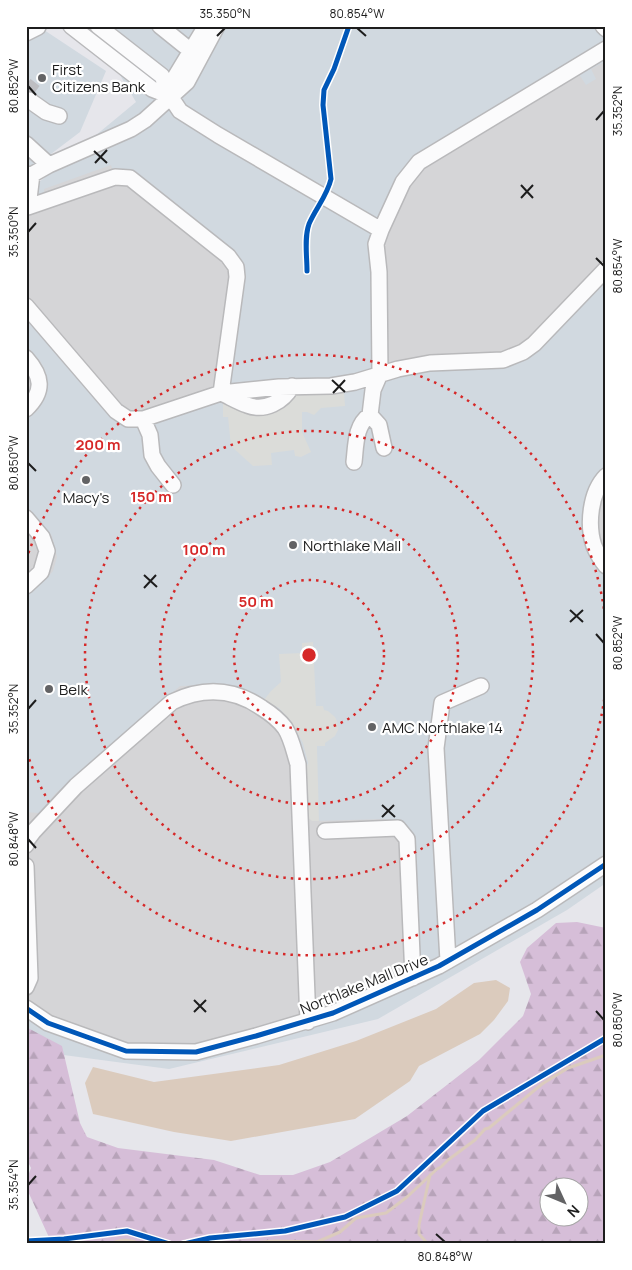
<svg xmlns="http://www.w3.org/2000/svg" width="632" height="1270" viewBox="0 0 632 1270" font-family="Manrope,sans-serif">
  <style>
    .commercial { fill: #d1d9e0 }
    .forest { fill: url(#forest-firs); fill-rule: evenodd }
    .parking { fill: #d5d5d7 }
    .plaza { fill: #dbdcd9 }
    .water { fill: #dbcbbd }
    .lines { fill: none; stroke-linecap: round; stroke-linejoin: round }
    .stream { stroke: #dbcbbd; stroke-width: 3 }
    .minor-tunnel { stroke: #bebec2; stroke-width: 15; stroke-dasharray: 15 8; stroke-linecap: butt }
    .minor-casing { stroke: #b9b9bb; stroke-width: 18 }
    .minor { stroke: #fbfbfc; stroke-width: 15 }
    .cycleway-casing { stroke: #fff; stroke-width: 8 }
    .cycleway { stroke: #0057b8; stroke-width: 5 }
    .ticks { fill: none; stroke: #1d1d1d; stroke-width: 2 }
    .ring { fill: none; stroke: #d62828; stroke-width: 2.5; stroke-dasharray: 2.5 5 }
    .poi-dot { fill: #636365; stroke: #fff; stroke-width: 2 }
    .labels { text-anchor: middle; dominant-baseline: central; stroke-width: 4.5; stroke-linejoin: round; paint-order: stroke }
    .poi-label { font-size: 15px; fill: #1d1d1d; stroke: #fff; text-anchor: start }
    .street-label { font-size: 15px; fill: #1d1d1d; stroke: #fff }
    .centre { fill: #d62828; stroke: #fff; stroke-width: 2.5 }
    .ring-label { font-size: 15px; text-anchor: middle; font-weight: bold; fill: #d62828; stroke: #fff; stroke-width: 4.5; stroke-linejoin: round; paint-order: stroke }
    .neatline { fill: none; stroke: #1d1d1d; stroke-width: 2 }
    .ticks-label { font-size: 12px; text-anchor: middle; fill: #1d1d1d }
  </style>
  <defs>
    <pattern id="forest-firs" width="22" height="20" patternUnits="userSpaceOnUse" patternTransform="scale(1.25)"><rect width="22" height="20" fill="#d6bed8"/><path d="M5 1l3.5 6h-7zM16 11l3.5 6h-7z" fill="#b7a3b9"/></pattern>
  </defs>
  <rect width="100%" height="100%" fill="#e6e6eb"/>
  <!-- commercial -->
  <path class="commercial" d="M26,26H38L106,71L80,132L26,173Z
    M91,26H606V883L567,910L378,1019L169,1069L26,1050V193L136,102Z"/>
  <!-- forest -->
  <path class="forest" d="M577,922L606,928V1244H52L26,1187V1181L31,1168L26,1158V1027L62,1046L80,1123L87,1137L118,1148L214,1160L260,1175H293L330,1162L407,1116L479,1060L523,1016L531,994L520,962L527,948L556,923ZM550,1188H580V1218H550Z"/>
  <!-- parking -->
  <path class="parking" d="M606,61V269L523,352L380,374L376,244L411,170L575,68L586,85L596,79L591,69Z
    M111,165L115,177L130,178L236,267L221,393L128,419L26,306V207L45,202L44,189Z
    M26,345L40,361L45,370L47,381L45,397L38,410L26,419Z
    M606,476V566L591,529Z
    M26,505L52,536L57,557L53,571L48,577L26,596Z
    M205,685L234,687L263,698L283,713L297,734L305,762L312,821L384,819L401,823L418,948L425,972L333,1013L196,1052L126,1051L26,1008V812L39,813L56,793L180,686Z"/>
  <!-- plaza -->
  <path class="plaza" d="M344,391L345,406L321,408L314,415L307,412H302V432L311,452L301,457L295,456L294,450L271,453L272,465L253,466L231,446L228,417H223V400L241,406L295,394Z
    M313,642L316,706H323L324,710L328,711L335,717L337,721L338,730L335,736L325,743V746H317L319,821H312L305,815V771L308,763L303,743L291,721L279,708L264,700L271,691L281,682L279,654L302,653V643Z"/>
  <!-- water -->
  <path class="water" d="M496,980L510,988L508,1001L494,1020L480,1034L419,1066L410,1081L355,1119L231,1141L174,1132L93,1114L85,1083L93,1067L154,1082L279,1065L356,1041L436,1009L474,983Z"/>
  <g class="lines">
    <!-- stream -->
    <path class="stream" d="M109,1244C120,1240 129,1238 140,1244
      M240,1244L275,1241L317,1242L340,1232L356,1218L386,1213L407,1197L437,1169L441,1167L448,1160L475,1140L485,1129L489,1128L542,1084L568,1068L606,1055
      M428,1244L419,1234V1225L430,1175"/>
    <!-- minor-tunnel -->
    <path class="minor-tunnel" d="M26,85L35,92"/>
    <defs>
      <path id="minor" d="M71,26L152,89L170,96
        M98,26L162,76L170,96L180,111L218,135L381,230
        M160,26L191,51
        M603,26L606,29
        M26,33L38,27
        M170,96L174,79L206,26
        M29,100L46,112L59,116
        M26,144L49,165
        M32,174L28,207L115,177L130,178L228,256L236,267L237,277L221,393C230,397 238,402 247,405C265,412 283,402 292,386
        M26,178L49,165L131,129L145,120L187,82L217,26
        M26,306L116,411L128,419H143L221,393L279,387L331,386L355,382L398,369L430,363L503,360L523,352L534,344L606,269
        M26,358C42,376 45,391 26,409
        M143,419L150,435L152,455L158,466L173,485
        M384,448L379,425L370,415L373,390L380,374L379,272L376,244L381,230L403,182L419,162L606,49
        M354,462C356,445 355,425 370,415
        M606,476C590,492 587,525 594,546C597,553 601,560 606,566
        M26,518L42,537L47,551L41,572L26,586
        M325,831L398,828L407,839L413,978
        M26,845L27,840L33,832L76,786L172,702C203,687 233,688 262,708C270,713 279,720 285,728C292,739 294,752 298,764L308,1022
        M26,866L30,978L26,987
        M448,961L436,748L442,703L481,686
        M26,1008L48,1023L126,1051L196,1052L256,1036L333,1013L439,966L537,910L606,864"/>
    </defs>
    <!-- minor casing -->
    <use href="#minor" class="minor-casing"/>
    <!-- minor -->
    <use href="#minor" class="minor"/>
    <defs>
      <path id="cycleway" d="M307,271C307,256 304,238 309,224C316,208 327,196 331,179L323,105L324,90L334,69L349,26
        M26,1008L48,1023L126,1051L196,1052L256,1036L333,1013L439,966L537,910L606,864
        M26,1241L64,1239L127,1231L169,1244
        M184,1244L210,1238L285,1231L345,1217L397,1191L483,1111L606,1038"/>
    </defs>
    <!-- cycleway casing -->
    <use href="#cycleway" class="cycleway-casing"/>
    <!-- cycleway -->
    <use href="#cycleway" class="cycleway"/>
  </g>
  <!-- ticks -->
  <path class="ticks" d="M357,28L366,36M217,36L225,28M28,86L36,95M596,120L604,111M94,151L107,163M95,163L107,150M521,185L533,198M521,198L533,185M28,232L36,223M596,258L604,266M332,380L345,392M333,393L345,380M28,463L36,471M144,575L157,587M144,588L156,575M570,610L583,622M570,622L583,610M596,634L604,643M28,709L36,700M382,805L395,817M382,817L394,805M28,839L36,848M194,1000L206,1012M596,1011L604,1020M194,1012L206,1000M28,1185L36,1176M436,1234L445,1242"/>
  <!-- distance rings -->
  <g class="ring">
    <circle cx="309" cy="655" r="75"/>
    <circle cx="309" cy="655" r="149"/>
    <circle cx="309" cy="655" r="224"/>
    <path d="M606 684A298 298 0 0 1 26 750M26 560A298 298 0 0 1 606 626"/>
  </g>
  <!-- markers -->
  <g class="poi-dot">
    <circle cx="42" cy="78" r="5"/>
    <circle cx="86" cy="480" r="5"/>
    <circle cx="293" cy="545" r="5"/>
    <circle cx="49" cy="689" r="5"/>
    <circle cx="372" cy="727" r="5"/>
  </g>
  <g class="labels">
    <!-- poi labels -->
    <g class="poi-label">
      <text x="52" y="69">First<tspan x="52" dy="17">Citizens Bank</tspan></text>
      <text x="86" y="497" text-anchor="middle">Macy's</text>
      <text x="303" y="545">Northlake Mall</text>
      <text x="59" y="689">Belk</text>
      <text x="382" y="727">AMC Northlake 14</text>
    </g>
    <!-- street labels -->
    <g class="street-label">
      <text transform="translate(364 984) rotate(-22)">Northlake Mall Drive</text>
    </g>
  </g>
  <circle cx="309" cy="655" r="8" class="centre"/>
  <g class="ring-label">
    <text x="98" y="450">200 m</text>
    <text x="151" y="502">150 m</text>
    <text x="204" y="555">100 m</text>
    <text x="256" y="607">50 m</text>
  </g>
  <!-- border -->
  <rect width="632" height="1270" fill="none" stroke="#ffffff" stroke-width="55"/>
  <!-- north arrow -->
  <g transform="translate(564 1202) rotate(134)"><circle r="24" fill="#ffffff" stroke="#a5a5a5"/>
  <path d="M0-4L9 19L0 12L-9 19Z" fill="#636365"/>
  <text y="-8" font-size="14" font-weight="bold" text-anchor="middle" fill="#1d1d1d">N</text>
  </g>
  <rect x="28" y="28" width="576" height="1214" class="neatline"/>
  <g class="ticks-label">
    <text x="225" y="18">35.350°N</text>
    <text x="357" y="18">80.854°W</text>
    <text transform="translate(14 86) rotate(-90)" y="4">80.852°W</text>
    <text transform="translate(618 111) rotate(-90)" y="4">35.352°N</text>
    <text transform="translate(14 232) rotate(-90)" y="4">35.350°N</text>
    <text transform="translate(618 266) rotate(-90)" y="4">80.854°W</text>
    <text transform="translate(14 463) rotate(-90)" y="4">80.850°W</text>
    <text transform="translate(618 643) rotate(-90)" y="4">80.852°W</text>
    <text transform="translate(14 709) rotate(-90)" y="4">35.352°N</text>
    <text transform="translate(14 839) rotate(-90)" y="4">80.848°W</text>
    <text transform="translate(618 1020) rotate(-90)" y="4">80.850°W</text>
    <text transform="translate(14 1185) rotate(-90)" y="4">35.354°N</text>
    <text x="445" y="1261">80.848°W</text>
  </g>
</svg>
